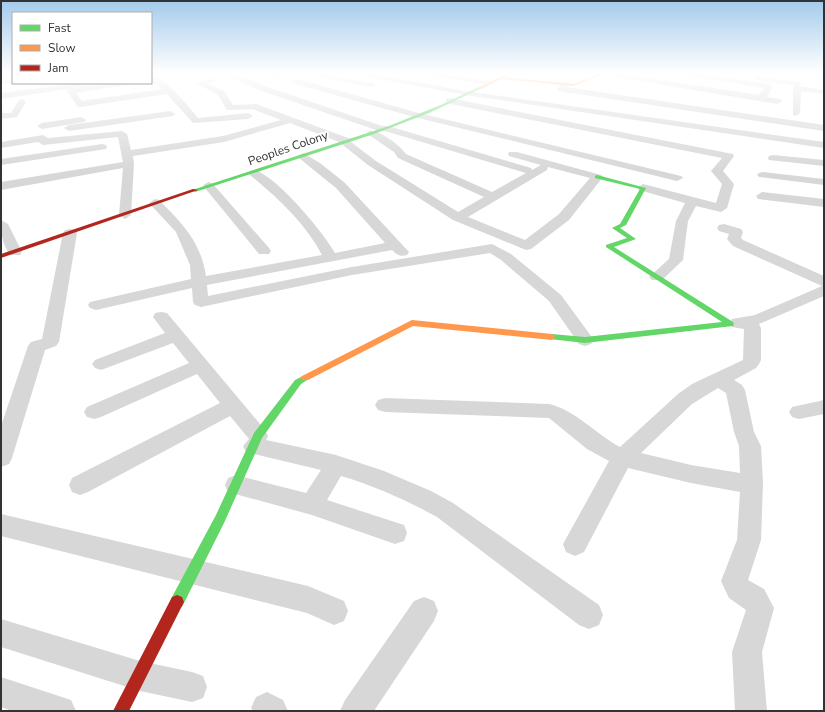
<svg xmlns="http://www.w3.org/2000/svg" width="825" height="712" viewBox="0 0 825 712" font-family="'Nunito Sans',sans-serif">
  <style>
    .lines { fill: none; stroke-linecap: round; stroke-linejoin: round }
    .street { fill: #d7d7d7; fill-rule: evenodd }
    .fast { fill: #63d668; fill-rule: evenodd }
    .slow { fill: #ff974d; fill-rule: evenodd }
    .jam { fill: #b3261e; fill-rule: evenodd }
    .labels { text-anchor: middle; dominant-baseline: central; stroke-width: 4; stroke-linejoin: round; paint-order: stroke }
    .far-street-label { font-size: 12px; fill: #333; stroke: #fff }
  </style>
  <rect width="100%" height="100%" fill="#fff"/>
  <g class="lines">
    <!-- street -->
    <path class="street" d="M228,73H234L268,87L382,126H388L531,168L532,170L541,165L509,156L508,154L509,152H517L601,175L603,177L569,220L531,249L526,250L453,220L368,165L339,142L290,123L224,142L133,156L134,164L131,215L125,219L119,215L123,168L1,190V182L123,162L118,137L43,145L38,142L1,148V142L43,135L48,138L122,131L127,134L131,150L223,136L281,120L252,109L227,110L218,95L196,83L215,78V82L207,83L224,91L233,105L256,104L351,139V142L376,161L458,212L484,197L398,158L394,152L369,135L367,133L369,131C378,129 401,146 406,154L492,192L526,173L385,131H379L262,91L228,77ZM548,167L590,178L559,214L525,240L468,217L547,170Z
      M266,73H293L279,78Z
      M311,73L372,83L376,85L372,87L314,76H311Z
      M353,73H367L466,91L824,142V148L466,95L357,75Z
      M421,73H437L491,81L495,83L491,85L425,75Z
      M507,73H517L500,80L496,78Z
      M600,73H616L759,95L764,88L682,75L678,73H695L769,84L773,86L767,97L781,99L782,101L778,104L604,75Z
      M805,73H824V77Z
      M755,76L800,82L801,84L799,86L824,90V94L801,91L800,113L796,116L793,115V88L795,86L758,80L754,78Z
      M151,77C166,77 189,107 198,118L248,113L253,116L248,119L193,123L167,94L80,107L77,106L67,91L68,89L1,99V93L80,83H86V86L110,83H130L126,85L76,93L82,101L162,89L151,81Z
      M13,79L14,83L1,84V80Z
      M292,79H298L419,113L681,176L683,178L677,181L414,117L292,83Z
      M563,82H569L570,84L567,87L824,125V131L558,91L557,89Z
      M449,98L733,154L734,156L723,171L734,184L727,208L721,212L696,206L688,221L683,260L662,280H652L649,277L669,259L676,221L685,203L639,190L637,188L643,184L716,203L722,184L711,171L722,158L446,103V99Z
      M22,99L26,102L17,117L1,119V113H11L19,100Z
      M170,111L175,114L173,116L69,131L64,128L69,125Z
      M81,117L86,120L84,122L42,129L37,126L42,123Z
      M102,144L106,145L107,147L106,149L1,165V159Z
      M303,153L320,163L345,183L409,252L407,255C400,257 397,255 392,250L207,285L208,296L352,267L492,244L511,254L561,295L594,340L591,344L585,346L579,344L549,301L501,260L490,253L352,275L201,307L195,305L193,302L192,288L96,310L90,308L88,305L90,302L191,279L190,265L176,232L149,203L155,199L159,200C182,223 201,242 206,276L322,255C305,223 278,198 250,175L248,173L250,171L254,170C276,175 324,233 335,253L385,243L336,188L299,158L298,156Z
      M773,155L824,160V166L769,160L768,158L769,156Z
      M763,172L824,179V185L759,177L757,175L759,173Z
      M209,182L213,184L269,248L271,251L269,254H259L205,188L203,186L205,184Z
      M762,192L824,199V207L758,199L756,196Z
      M1,220L8,224L22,252L20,255H10C2,243 1,234 1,220Z
      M724,224L741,229L743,232L741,238L743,240L824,276V296L759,324L761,328V360L759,364L756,368L734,380L742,385L745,390L754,432L761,446L763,484L761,540L748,580L764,589L774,608L762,652L767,711H735L732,652L746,610L729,598L721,581L737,540L740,492L691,483L628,468L584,552L575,556L566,552L563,544L609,461L587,449L549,418L385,412L378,410L375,405L378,400L385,398L549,404C575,410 596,434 620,447L678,394L692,384L743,360L744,329L732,327L730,323L732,319L755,315L822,286L733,246L727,239L729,234L719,231L717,228L719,225ZM718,388L726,393L734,432L739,446L740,473L691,465L641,453L692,404Z
      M70,229L75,230L77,233L59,342L56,346L45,350L12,458L9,464L1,467V426L28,346L31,342L42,339L63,233L65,230Z
      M161,312L167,313L265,430L268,436L266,440L336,455L384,471L431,491L453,503L599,605L603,615L599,625L589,629L579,625L437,517C406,500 375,486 341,476L327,500L404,525L407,533L404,541L395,544L312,515L228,492L225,485L228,478L236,475L306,493L321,470L246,452L243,446L249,439L230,416L88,492L80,495L72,492L69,485L72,478L220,403L197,374L101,417L94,419L87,417L84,412L87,407L189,363L173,343L101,370L95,368L92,364L95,360L165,333L153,317L155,313Z
      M824,400V414L799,419L792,417L789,412L792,407Z
      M1,514L308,586L344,601L348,611L344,621L334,625L307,613L1,536Z
      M424,597L434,601L438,611L434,621L374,711H340L345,700L414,601Z
      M1,619L140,661L192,672L203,676L207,687L203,698L192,702L140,691L1,647Z
      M1,677L71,700L76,711H12L1,707Z
      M267,692L283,700L288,711H253L251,708L256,697Z"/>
    <!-- fast -->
    <path class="fast" d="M479,87L482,88L429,113L374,134L195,192L192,190L389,126L443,104Z
      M597,175L646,188L626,225L620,228L636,239L614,247L733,322L734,324L733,326L585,343L549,339L548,337L552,334L585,337L722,322L606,247V245L627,238L612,228L620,224L640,189L595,178V176Z
      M305,375L308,376L310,378L301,384L262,438L224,523L182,607L177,609L172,607L170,602L172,597L216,515L254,433L295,380Z"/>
    <!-- slow -->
    <path class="slow" d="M603,73H607L573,86L501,79L481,89L478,88L500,77L573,84Z
      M412,320L552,334L556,337L552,340L413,326L308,380H302L300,378L302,376Z"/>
    <!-- jam -->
    <path class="jam" d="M193,189L198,190L1,258V254Z
      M177,595L182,597L184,602L129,711H113L172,597Z"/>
  </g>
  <!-- sky -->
  <linearGradient id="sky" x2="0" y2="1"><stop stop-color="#a3caec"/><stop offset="0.42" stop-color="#fff"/><stop offset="1" stop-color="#fff" stop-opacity="0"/></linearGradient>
  <rect width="825" height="172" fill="url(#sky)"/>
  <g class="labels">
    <!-- far-street labels -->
    <g class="far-street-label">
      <text transform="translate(288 148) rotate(-19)">Peoples Colony</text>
    </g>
  </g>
  <!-- border -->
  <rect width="825" height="712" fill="none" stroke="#333333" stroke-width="4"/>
  <!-- legend -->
  <rect x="12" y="12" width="140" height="72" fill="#ffffff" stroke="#adadad"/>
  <rect x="20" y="25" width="20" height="6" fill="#63d668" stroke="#adadad"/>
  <text x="48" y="32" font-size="12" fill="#333333">Fast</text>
  <rect x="20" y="45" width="20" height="6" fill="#ff974d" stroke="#adadad"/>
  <text x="48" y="52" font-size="12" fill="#333333">Slow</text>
  <rect x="20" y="65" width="20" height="6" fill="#b3261e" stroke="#adadad"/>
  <text x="48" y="72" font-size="12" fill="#333333">Jam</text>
</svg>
